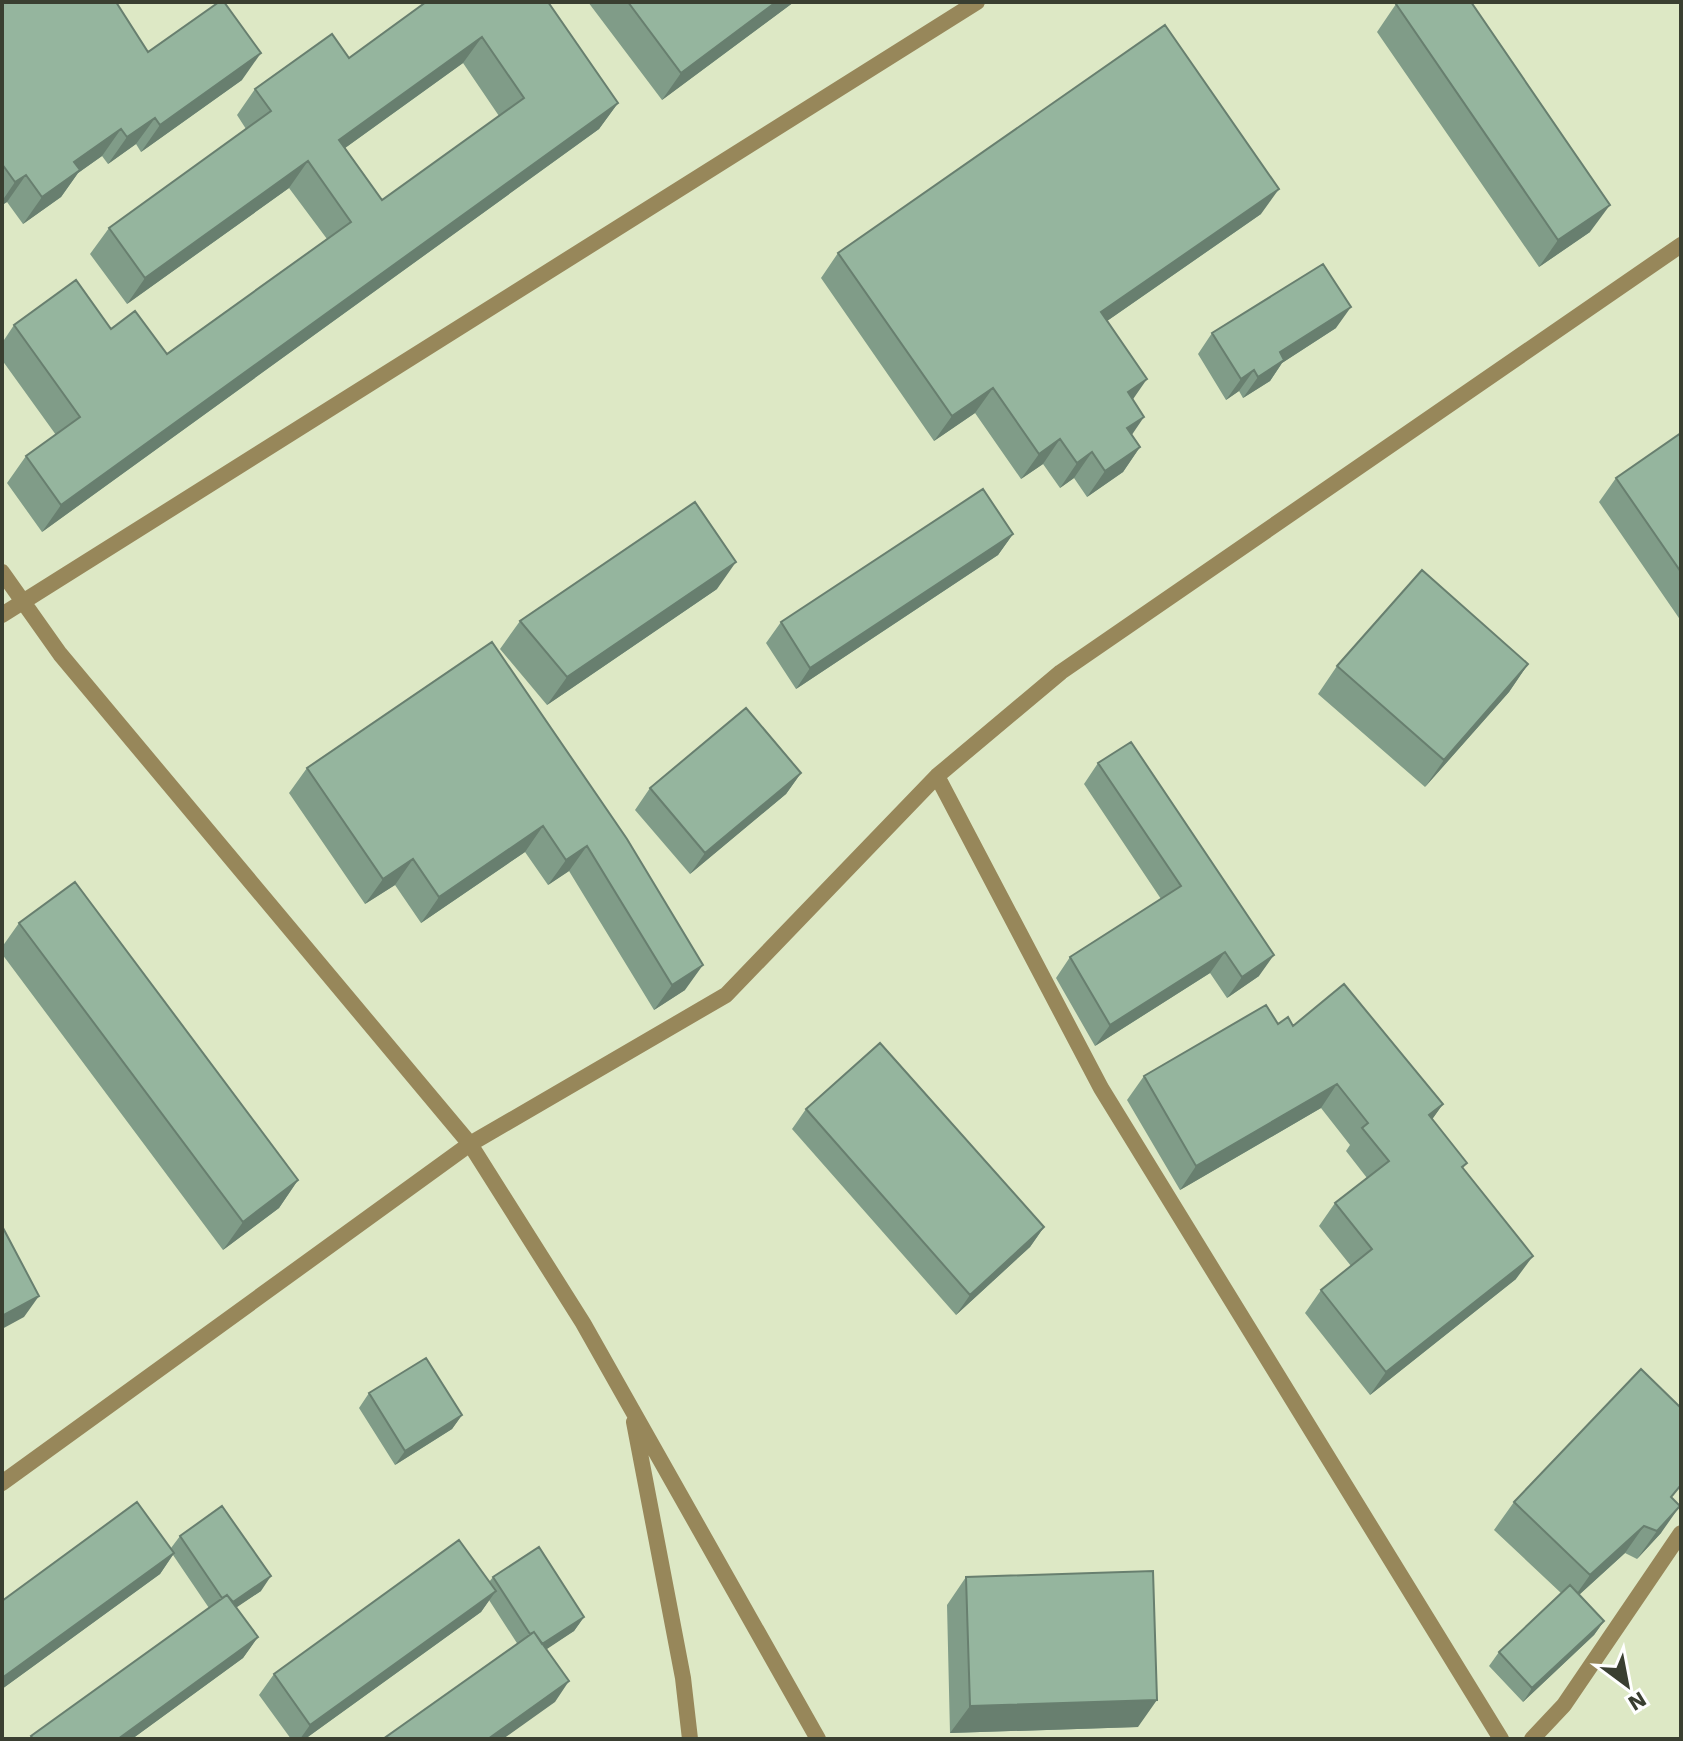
<svg xmlns="http://www.w3.org/2000/svg" width="1683" height="1741" viewBox="0 0 1683 1741" font-family="'Work Sans',sans-serif">
  <style>
    .lines { fill: none; stroke-linecap: round; stroke-linejoin: round }
    .street { stroke: #97875a; stroke-width: 16 }
    .wall { fill: #809c88; fill-rule: evenodd }
    .shaded-wall { fill: #687f6f }
    .building { fill: #95b59e; stroke: #687f6f; stroke-width: 2; fill-rule: evenodd }
  </style>
  <rect width="100%" height="100%" fill="#dde8c5"/>
  <g class="lines">
    <!-- street -->
    <path class="street" d="M2,572L60,654L470,1144L583,1323L818,1739
      M2,615L977,2
      M937,776L1101,1088L1501,1739
      M634,1422L683,1678L690,1739
      M2,1483L470,1144L726,995L937,776L1061,672L1681,245
      M1532,1739L1564,1705L1681,1533"/>
  </g>
  <!-- wall -->
  <path class="wall" d="M426,2L618,103L599,129L42,532L7,483L26,456L56,435L2,360V343L14,325L111,329L167,354L327,239L289,188L127,304L90,254L109,228L246,129L237,115L255,89L349,58ZM463,63L499,116L382,200L345,148Z
    M588,2H794L662,100Z
    M2,4L148,52L242,80L141,152L136,144L108,164L102,156L78,173L61,197L23,224L7,202L2,205Z
    M1396,4L1590,232L1539,267L1377,32Z
    M1261,214L1107,321L1133,400L1132,435L1140,447L1123,472L1087,497L1074,478L1060,488L1043,464L1021,479L975,413L934,441L821,278L838,253Z
    M1336,328L1282,363L1270,381L1243,398L1239,391L1226,400L1198,354L1212,333Z
    M1681,433V621L1599,502L1616,478Z
    M1013,534L998,555L796,689L766,643L781,622Z
    M717,589L547,705L500,649L520,621Z
    M492,642L685,990L654,1010L569,871L548,885L525,852L421,923L395,885L365,904L289,793L307,768Z
    M1528,664L1509,692L1425,787L1318,694L1337,666Z
    M1098,763L1259,976L1227,998L1210,973L1095,1046L1056,978L1070,957L1161,899L1084,784Z
    M801,773L786,794L690,874L635,810L650,788Z
    M19,923L298,1180L279,1208L223,1250L2,954V947Z
    M1278,1024L1293,1026L1443,1104L1432,1119L1467,1163L1463,1168L1516,1279L1370,1395L1305,1313L1321,1290L1351,1266L1319,1226L1335,1203L1367,1178L1346,1151L1350,1145L1321,1108L1180,1190L1127,1100L1144,1076Z
    M806,1109L1044,1227L1030,1247L956,1315L792,1129Z
    M369,1393L462,1415L452,1429L395,1465L359,1408Z
    M1673,1498L1661,1533L1637,1559L1625,1553L1579,1595L1604,1621L1594,1635L1523,1702L1489,1666L1499,1652L1561,1593L1494,1530L1514,1502Z
    M180,1536L261,1591L236,1607L258,1637L243,1658L132,1739H29L31,1736L209,1608L173,1555L160,1574L2,1689V1601L171,1548Z
    M493,1577L584,1617L574,1631L546,1649L555,1702L489,1600L481,1612L305,1739H291L259,1695L274,1674L489,1582Z
    M966,1577L1138,1727L950,1733L947,1605Z"/>
  <!-- shaded-wall -->
  <path class="shaded-wall" d="M776,2H794L662,100L681,73Z
    M482,37L463,63L320,166L339,140Z
    M261,53L242,80L141,152L160,125Z
    M618,103L599,129L42,532L61,505Z
    M155,118L136,144L108,164L127,137Z
    M121,129L102,156L78,173L61,197L23,224L42,197L74,162Z
    M308,161L289,188L127,304L145,278Z
    M26,175L7,202L2,205V201L15,182Z
    M1279,189L1261,214L1084,337L1101,312Z
    M1610,205L1590,232L1539,267L1558,240Z
    M1351,307L1336,328L1282,363L1270,381L1243,398L1258,377L1280,352Z
    M1254,370L1239,391L1226,400L1241,379Z
    M1147,379L1129,405L1128,392Z
    M993,388L975,413L934,441L952,416Z
    M1144,417L1127,442V428Z
    M1060,439L1043,464L1021,479L1039,454Z
    M1140,447L1123,472L1087,497L1105,471Z
    M1092,452L1074,478L1060,488L1077,463Z
    M1013,534L998,555L796,689L810,668Z
    M736,562L717,589L547,705L567,677Z
    M1528,664L1509,692L1425,787L1444,760Z
    M801,773L786,794L690,874L705,853Z
    M543,826L525,852L421,923L439,897Z
    M587,846L569,871L548,885L566,860Z
    M413,859L395,885L365,904L383,879Z
    M1225,952L1210,973L1095,1046L1110,1025Z
    M1274,955L1259,976L1227,998L1242,977Z
    M703,965L685,990L654,1010L672,985Z
    M1337,1084L1321,1108L1180,1190L1196,1166Z
    M1443,1104L1426,1128L1429,1115Z
    M298,1180L279,1208L223,1250L243,1222Z
    M1044,1227L1030,1247L956,1315L970,1295Z
    M1533,1256L1516,1279L1370,1395L1386,1372Z
    M39,1296L24,1317L2,1329V1316Z
    M462,1415L452,1429L395,1465L405,1451Z
    M1680,1506L1661,1533L1637,1559L1657,1531Z
    M1644,1526L1625,1553L1570,1603L1590,1575Z
    M174,1553L160,1574L2,1689V1678Z
    M271,1576L261,1591L218,1620L228,1606Z
    M496,1591L481,1612L305,1739H300L310,1725Z
    M584,1617L574,1631L529,1661L538,1646Z
    M1604,1621L1594,1635L1523,1702L1532,1688Z
    M258,1637L243,1658L132,1739H118Z
    M569,1681L555,1702L503,1739H488Z
    M1157,1700L1138,1727L950,1733L970,1706Z"/>
  <!-- building -->
  <path class="building" d="M5,2H116L148,52L219,2H224L261,53L160,125L155,118L127,137L121,129L74,162L80,170L42,197L26,175L15,182L2,164V4Z
    M426,2H548L618,103L61,505L26,456L80,417L14,325L76,280L111,329L135,311L167,354L351,222L308,161L145,278L109,228L271,111L255,89L332,34L349,58ZM482,37L524,98L382,200L339,140Z
    M628,2H776L681,73Z
    M1399,2H1471L1610,205L1558,240L1396,4Z
    M1165,25L1279,189L1101,312L1147,379L1128,392L1144,417L1127,428L1140,447L1105,471L1092,452L1077,463L1060,439L1039,454L993,388L952,416L838,253Z
    M1323,264L1351,307L1280,352L1284,360L1258,377L1254,370L1241,379L1212,333Z
    M1681,433V572L1616,478Z
    M983,489L1013,534L810,668L781,622Z
    M695,502L736,562L567,677L520,621Z
    M1422,570L1528,664L1444,760L1337,666Z
    M492,642L627,839L703,965L672,985L587,846L566,860L543,826L439,897L413,859L383,879L307,768Z
    M746,708L801,773L705,853L650,788Z
    M1131,742L1274,955L1242,977L1225,952L1110,1025L1070,957L1181,886L1098,763Z
    M75,882L298,1180L243,1222L19,923Z
    M1344,984L1443,1104L1429,1115L1467,1163L1462,1167L1533,1256L1386,1372L1321,1290L1372,1249L1335,1203L1389,1161L1362,1128L1368,1123L1337,1084L1196,1166L1144,1076L1266,1005L1278,1024L1288,1017L1293,1026Z
    M880,1043L1044,1227L970,1295L806,1109Z
    M2,1226L39,1296L2,1316Z
    M426,1358L462,1415L405,1451L369,1393Z
    M1641,1369L1681,1408V1485L1671,1497L1680,1506L1657,1531L1644,1526L1590,1575L1514,1502Z
    M137,1502L174,1553L2,1678V1601Z
    M222,1506L271,1576L233,1602L227,1595L222,1598L180,1536Z
    M459,1540L496,1591L310,1725L274,1674Z
    M539,1547L584,1617L542,1644L534,1632L530,1634L493,1577Z
    M1153,1571L1157,1700L970,1706L966,1577Z
    M1570,1585L1604,1621L1532,1688L1499,1652Z
    M227,1595L258,1637L118,1739H33L31,1736Z
    M534,1632L569,1681L488,1739H383Z"/>
  <!-- border -->
  <rect width="1683" height="1741" fill="none" stroke="#3a3f31" stroke-width="8"/>
  <!-- north arrow -->
  <g transform="translate(1627 1685) rotate(148)" stroke="#ffffff" stroke-width="6" paint-order="stroke">
  <path d="M0-6L14 30L0 20L-14 30Z" fill="#3a3f31"/>
  <text y="-12" font-size="22" font-weight="bold" text-anchor="middle" fill="#3a3f31">N</text>
  </g>
</svg>
